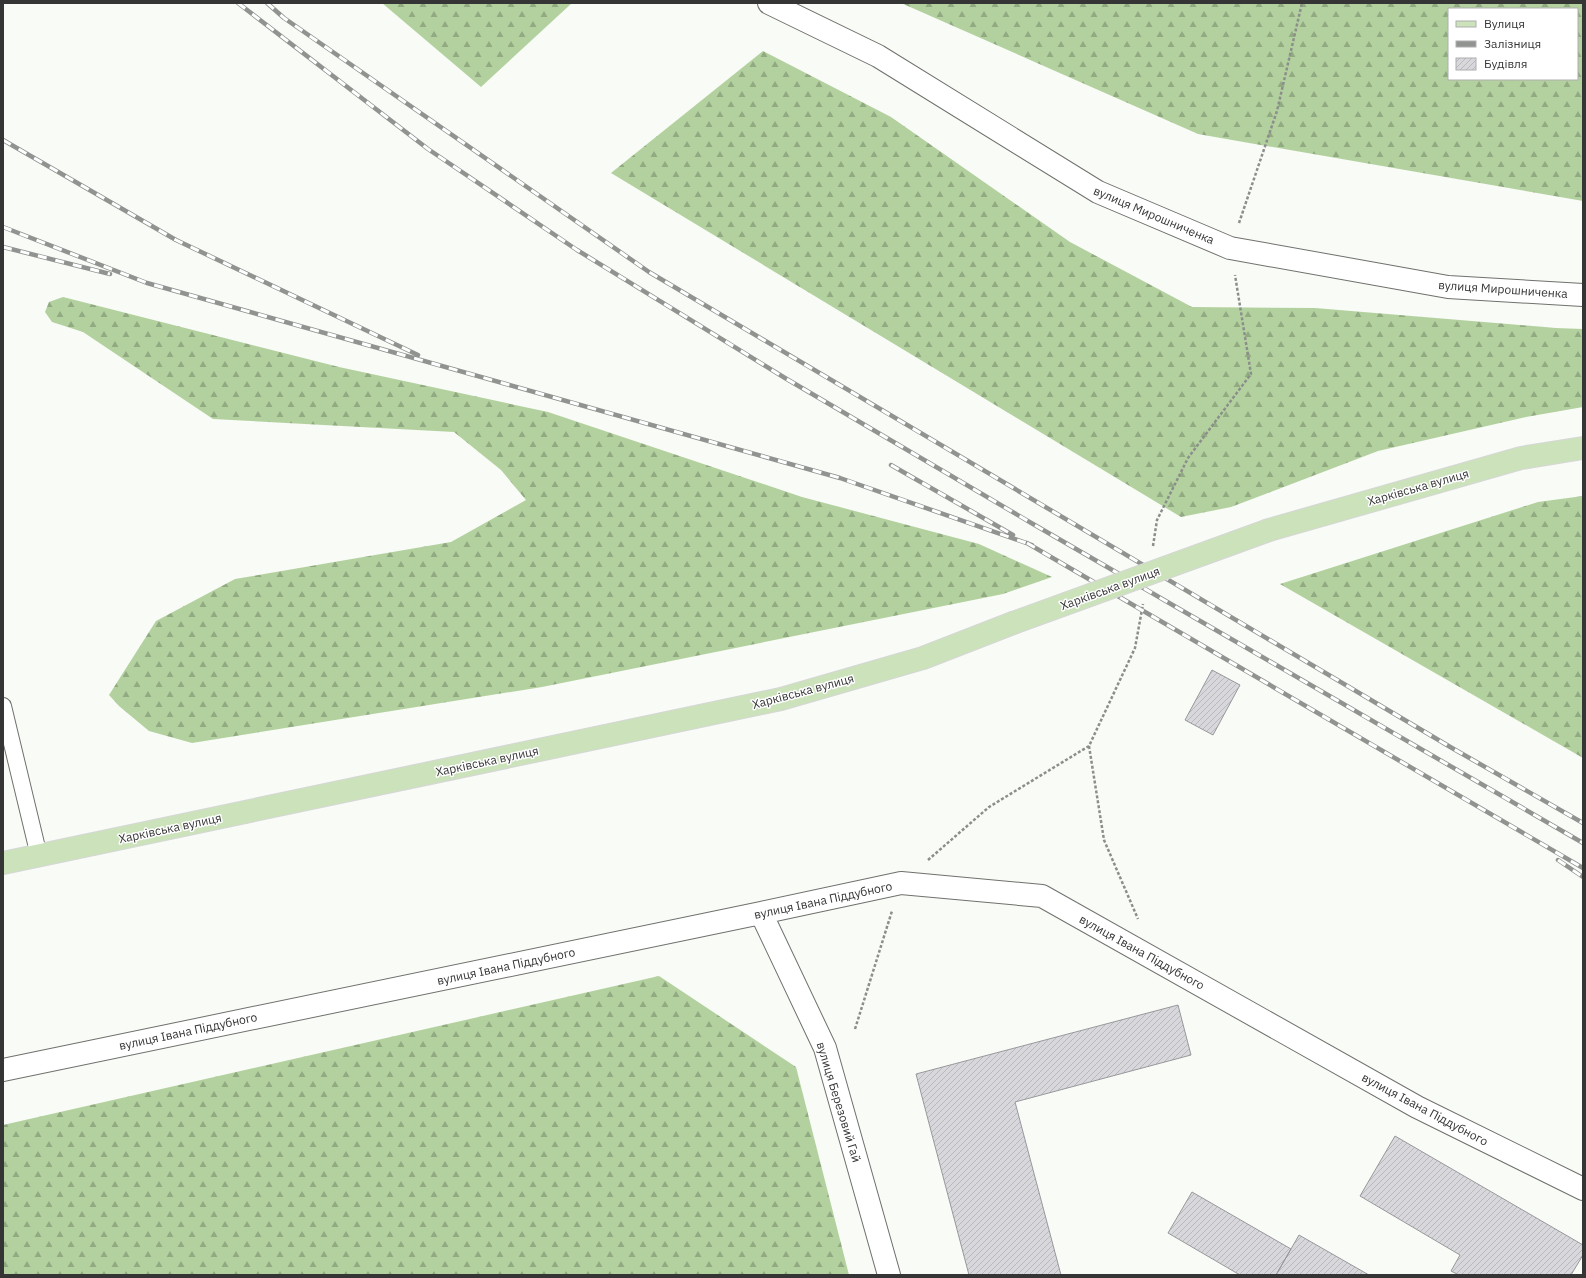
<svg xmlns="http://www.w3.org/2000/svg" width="1586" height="1278" viewBox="0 0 1586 1278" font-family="'IBM Plex Sans',sans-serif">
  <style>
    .forest { fill: url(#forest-firs); fill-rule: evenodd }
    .building { fill: url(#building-hatch); stroke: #98989c }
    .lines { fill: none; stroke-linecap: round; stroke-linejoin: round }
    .service-casing { stroke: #6f716d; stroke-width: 18 }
    .minor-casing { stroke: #6f716d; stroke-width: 24 }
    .tertiary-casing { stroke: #6f716d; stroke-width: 24 }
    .primary-casing { stroke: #d6d7d6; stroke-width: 24 }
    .path { stroke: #8c8e8b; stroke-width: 2.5; stroke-dasharray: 3 2; stroke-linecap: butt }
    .service { stroke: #fff; stroke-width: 16 }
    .minor { stroke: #fff; stroke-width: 22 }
    .tertiary { stroke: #fff; stroke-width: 22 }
    .primary { stroke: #cbe2bb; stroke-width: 22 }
    .rail-casing { stroke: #919390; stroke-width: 4.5 }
    .rail { stroke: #fff; stroke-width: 3; stroke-dasharray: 9; stroke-linecap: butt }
    .primary-bridge-casing { stroke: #d6d7d6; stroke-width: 24; stroke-linecap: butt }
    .primary-bridge { stroke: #cbe2bb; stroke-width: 22 }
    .labels { text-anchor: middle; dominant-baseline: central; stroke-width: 3; stroke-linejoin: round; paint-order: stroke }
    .street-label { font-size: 12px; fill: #343534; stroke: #fff }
  </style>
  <defs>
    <pattern id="forest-firs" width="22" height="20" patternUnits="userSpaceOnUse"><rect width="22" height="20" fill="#b3d19e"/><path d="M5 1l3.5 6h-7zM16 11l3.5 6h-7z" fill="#92aa82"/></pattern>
    <pattern id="building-hatch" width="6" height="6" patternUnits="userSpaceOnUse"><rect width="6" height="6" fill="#d7d7dc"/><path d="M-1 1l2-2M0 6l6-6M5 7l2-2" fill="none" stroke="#b9b9bd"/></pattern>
  </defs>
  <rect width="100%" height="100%" fill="#f8fbf6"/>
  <!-- forest -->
  <path class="forest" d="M382,3H572L481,87Z
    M901,3H1583V201L1198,134ZM1449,9H1577V79H1449Z
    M763,51L891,117L1070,242L1192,307L1315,308L1556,328L1583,329V407L1526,417L1378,451L1231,507L1181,517L611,173Z
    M63,297L339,367L548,412L802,497L979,544L1052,577L1003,594L542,687L192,743L149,731L119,706L109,695L156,621L235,579L451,542L526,500L501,470L454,432L213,419L83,332L52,322L45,312L49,302Z
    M1583,496V758L1280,584L1538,502Z
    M659,976L796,1067L849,1275H3V1125Z"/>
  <!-- building -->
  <path class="building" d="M1212,670L1240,685L1213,735L1185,720Z
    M1178,1005L1191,1055L1015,1102L1061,1275H969L916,1074Z
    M1395,1136L1583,1245V1255L1571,1275H1459L1451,1271L1460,1255L1360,1196Z
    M1192,1192L1291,1249L1276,1275H1240L1168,1233Z
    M1299,1235L1369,1275H1276Z"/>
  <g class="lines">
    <defs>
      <path id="service" d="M3,706L39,856"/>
      <path id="minor" d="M769,3L878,56L1098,192L1230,248L1448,287L1583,295"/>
      <path id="tertiary" d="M761,913L825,1048L889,1275
        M3,1070L761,913L901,883L1042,896L1417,1107L1583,1189"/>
      <path id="primary" d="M1269,530L1521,458L1583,448
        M3,863L781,699L923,658L1013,623"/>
    </defs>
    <!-- service casing -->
    <use href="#service" class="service-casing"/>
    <!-- minor casing -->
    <use href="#minor" class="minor-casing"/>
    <!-- tertiary casing -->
    <use href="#tertiary" class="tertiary-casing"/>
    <!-- primary casing -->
    <use href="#primary" class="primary-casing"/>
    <!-- path -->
    <path class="path" d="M1239,223L1277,111L1302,3
      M1153,546L1157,520L1188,458L1251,374L1235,275
      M1089,746L1104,840L1138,919
      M928,860L989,807L1089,746L1135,648L1143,604
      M855,1029L892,911"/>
    <!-- service -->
    <use href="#service" class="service"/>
    <!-- minor -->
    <use href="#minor" class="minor"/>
    <!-- tertiary -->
    <use href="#tertiary" class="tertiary"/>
    <!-- primary -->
    <use href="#primary" class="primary"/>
    <defs>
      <path id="rail" d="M238,3L428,149L577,250L785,378L1033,524L1583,843
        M267,3L284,18L649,272L1452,748L1583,823
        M3,140L176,240L418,355
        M3,227L147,283L840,478L1032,545
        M3,247L110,274
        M891,465L1013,535
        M1027,543L1583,868
        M1558,860L1583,877"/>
    </defs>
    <!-- rail casing -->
    <use href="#rail" class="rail-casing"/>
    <!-- rail -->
    <use href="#rail" class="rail"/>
    <defs>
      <path id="primary-bridge" d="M1013,623L1269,530"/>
    </defs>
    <!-- primary-bridge casing -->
    <use href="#primary-bridge" class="primary-bridge-casing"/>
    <!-- primary-bridge -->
    <use href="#primary-bridge" class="primary-bridge"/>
  </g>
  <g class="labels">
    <!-- street labels -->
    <g class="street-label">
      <text transform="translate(1154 215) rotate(23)">вулиця Мирошниченка</text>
      <text transform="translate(1503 289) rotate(4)">вулиця Мирошниченка</text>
      <text transform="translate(1418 487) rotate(-16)">Харківська вулиця</text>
      <text transform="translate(1110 588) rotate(-20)">Харківська вулиця</text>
      <text transform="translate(803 691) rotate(-15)">Харківська вулиця</text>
      <text transform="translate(487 761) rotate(-12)">Харківська вулиця</text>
      <text transform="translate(170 828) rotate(-12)">Харківська вулиця</text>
      <text transform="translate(823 900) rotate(-12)">вулиця Івана Піддубного</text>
      <text transform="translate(1142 952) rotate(29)">вулиця Івана Піддубного</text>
      <text transform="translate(506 966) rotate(-12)">вулиця Івана Піддубного</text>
      <text transform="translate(188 1031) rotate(-12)">вулиця Івана Піддубного</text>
      <text transform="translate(839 1102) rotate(73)">вулиця Березовий Гай</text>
      <text transform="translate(1425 1109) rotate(28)">вулиця Івана Піддубного</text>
    </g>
  </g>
  <!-- border -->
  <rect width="1586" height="1278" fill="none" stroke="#343534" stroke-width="8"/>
  <!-- legend -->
  <rect x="1448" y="8" width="130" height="72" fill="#ffffff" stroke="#aeaeae"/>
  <rect x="1456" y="21" width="20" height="6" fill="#cbe2bb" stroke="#aeaeae"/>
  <text x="1484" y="28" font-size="12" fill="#343534">Вулиця</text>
  <rect x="1456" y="41" width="20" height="6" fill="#919390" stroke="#aeaeae"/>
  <text x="1484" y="48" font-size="12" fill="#343534">Залізниця</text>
  <rect x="1456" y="58" width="20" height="12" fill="url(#building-hatch)" stroke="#aeaeae"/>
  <text x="1484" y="68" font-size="12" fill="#343534">Будівля</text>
</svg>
